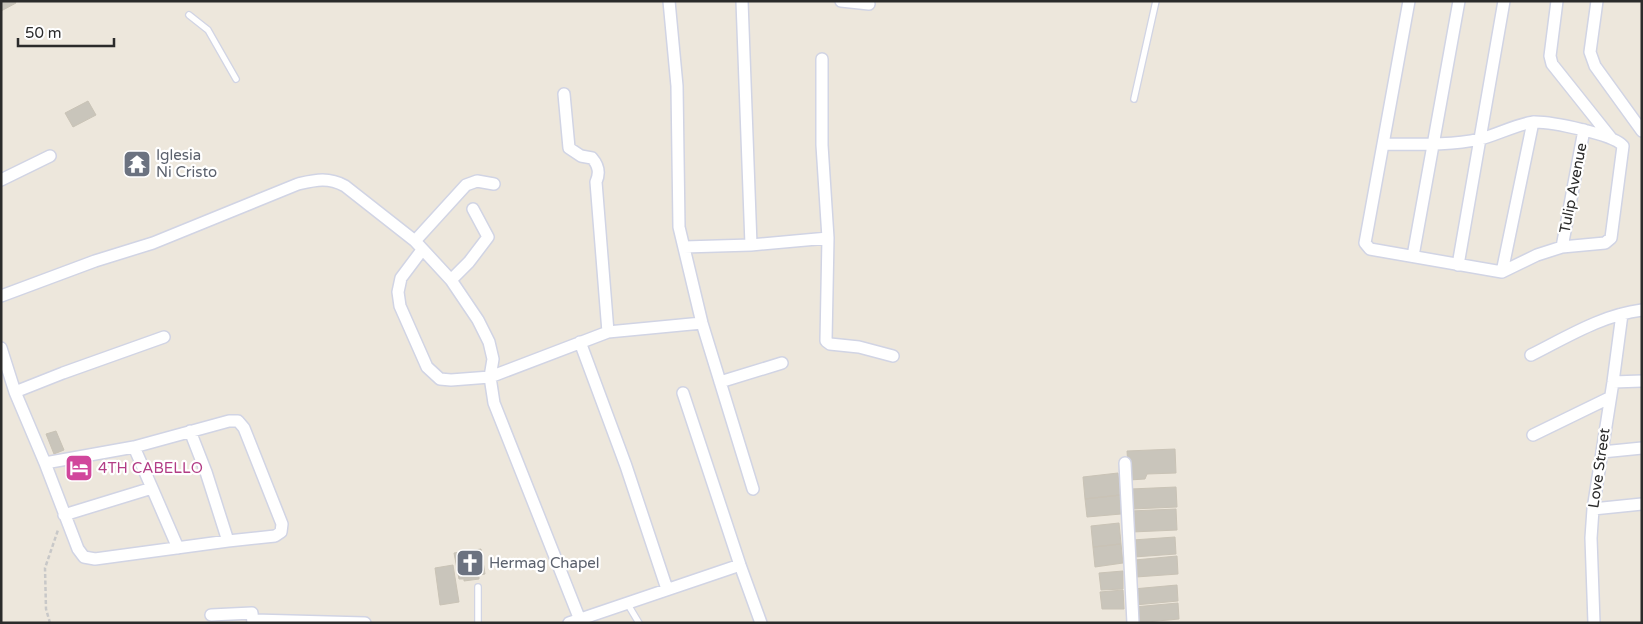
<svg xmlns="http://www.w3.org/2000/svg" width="1643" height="624" viewBox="0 0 1643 624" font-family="'Varela Round',sans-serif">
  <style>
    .building { fill: #c9c5bb; stroke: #c9c3b6 }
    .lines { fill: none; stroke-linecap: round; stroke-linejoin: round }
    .service-casing { stroke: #d1d4e4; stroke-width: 8 }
    .minor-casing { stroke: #d1d4e4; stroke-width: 14 }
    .path { stroke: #c8c8c8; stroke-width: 2.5; stroke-dasharray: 4 2.5; stroke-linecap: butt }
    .service { stroke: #fff; stroke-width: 5.5 }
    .minor { stroke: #fff; stroke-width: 11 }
    .labels { text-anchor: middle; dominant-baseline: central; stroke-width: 4.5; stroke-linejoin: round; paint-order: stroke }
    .worship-label { font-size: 15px; fill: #5b616d; stroke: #fff; text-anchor: start }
    .street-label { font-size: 15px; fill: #2b2b2b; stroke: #fff }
    .hotel-label { font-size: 15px; fill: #b23c85; stroke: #fff; text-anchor: start }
  </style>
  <rect width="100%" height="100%" fill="#ede7dc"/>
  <!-- building -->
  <path class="building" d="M1,1H15L16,3L1,11Z
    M88,101L96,115L73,127L65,113Z
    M56,431L64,450L54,454L46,434Z
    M1175,449L1176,473L1147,474L1145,479L1129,480L1127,451Z
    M1118,473L1120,495L1085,499L1083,477Z
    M1176,487L1177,507L1132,509L1131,489Z
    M1120,495L1121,514L1087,517L1085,499Z
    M1176,509L1177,530L1132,532L1131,511Z
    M1119,523L1121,544L1093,547L1091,526Z
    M1175,537L1176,554L1134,557L1133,540Z
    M1121,544L1123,563L1095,567L1093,547Z
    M481,549L485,574L479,575V579L464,581V579H459L454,553Z
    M1177,556L1178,574L1136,577L1135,560Z
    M453,565L459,602L440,605L435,568Z
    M1123,571V589L1101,590L1099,573Z
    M1177,585L1178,601L1135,605L1133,589Z
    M1123,590L1124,609H1102L1100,592Z
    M1178,603L1179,619L1136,623L1134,607Z"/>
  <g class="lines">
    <defs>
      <path id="service" d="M189,15L208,30L236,79
        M1134,99L1156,1
        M478,587V623
        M627,603L639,623"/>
      <path id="minor" d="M669,1L677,86L679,227L702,323L753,489
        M742,1L751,245
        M841,1L869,4
        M1557,1L1550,56L1552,64L1611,138
        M1597,1L1590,52L1595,66L1642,131
        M822,59V145L828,238L826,341L830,344L859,347L893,356
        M564,94L569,148L581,156L592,158C599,166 600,173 596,182L608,332
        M1383,144C1415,144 1449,146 1480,139C1494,136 1522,122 1535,122C1551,122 1614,134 1623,146L1611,238L1605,243L1562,247L1537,255L1502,272L1370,249L1365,243L1409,1
        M1,180L50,156
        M415,241L466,185L477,181L494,184
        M684,247L751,245L828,238
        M1562,247L1584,130
        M422,250L401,278L398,292L400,306L427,367L440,379L451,380L490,377L608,332L702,323
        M1413,256L1459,1
        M1458,265L1504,1
        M1502,272L1533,122
        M451,280L469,262L488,237L473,209
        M1,296L95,261L153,243L298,184C316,180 328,177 345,186L415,241L451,280L478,320L489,342L493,359L490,377L494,403L580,620
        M580,342L626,466L667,589
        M1,348L15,392L45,463L78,549L84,557L95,559L228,541L275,536L281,532L282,524L244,428L238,421H229L134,447L45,463
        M1531,355C1567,337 1602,315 1642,310
        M720,382L782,363
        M1613,382L1642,381
        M15,392L63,373L164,337
        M683,393L740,565L761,623
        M190,431L206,472L228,541
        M1533,435L1609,398
        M1602,452L1642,448
        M1125,463L1133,623
        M152,488L178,548
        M1593,509L1642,504
        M64,515L152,488L134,447
        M211,615L252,613L253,623
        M253,620L365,623
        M569,623L740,565
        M1594,623L1591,538L1593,509L1613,382L1622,314"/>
    </defs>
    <!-- service casing -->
    <use href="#service" class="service-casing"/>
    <!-- minor casing -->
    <use href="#minor" class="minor-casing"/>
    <!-- path -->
    <path class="path" d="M50,623L46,609L45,568L58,530"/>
    <!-- service -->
    <use href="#service" class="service"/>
    <!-- minor -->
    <use href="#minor" class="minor"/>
  </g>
  <!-- icons -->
  <defs>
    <symbol id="temple-square" viewBox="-11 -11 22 22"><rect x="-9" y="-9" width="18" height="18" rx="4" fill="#6b7280" stroke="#fff"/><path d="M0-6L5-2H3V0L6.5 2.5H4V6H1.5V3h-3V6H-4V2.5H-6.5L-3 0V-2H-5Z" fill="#fff"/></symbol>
    <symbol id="hotel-square" viewBox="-11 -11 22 22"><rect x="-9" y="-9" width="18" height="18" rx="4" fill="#d1479c" stroke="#fff"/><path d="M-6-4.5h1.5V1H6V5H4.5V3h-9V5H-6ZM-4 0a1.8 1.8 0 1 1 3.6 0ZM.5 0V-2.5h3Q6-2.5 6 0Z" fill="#fff"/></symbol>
    <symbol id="church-square" viewBox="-11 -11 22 22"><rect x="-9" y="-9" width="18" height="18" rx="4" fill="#6b7280" stroke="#fff"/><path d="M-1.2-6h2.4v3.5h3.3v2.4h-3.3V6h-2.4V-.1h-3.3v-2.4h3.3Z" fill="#fff"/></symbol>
  </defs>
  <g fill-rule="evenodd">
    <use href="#temple-square" x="121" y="148" width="32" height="32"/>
    <use href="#hotel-square" x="63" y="452" width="32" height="32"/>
    <use href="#church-square" x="454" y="547" width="32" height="32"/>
  </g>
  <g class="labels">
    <!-- worship labels -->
    <g class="worship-label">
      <text x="156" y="155">Iglesia<tspan x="156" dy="17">Ni Cristo</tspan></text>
      <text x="489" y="563">Hermag Chapel</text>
    </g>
    <!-- street labels -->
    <g class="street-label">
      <text transform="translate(1573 188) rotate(-79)">Tulip Avenue</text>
      <text transform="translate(1599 468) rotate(-82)">Love Street</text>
    </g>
    <!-- hotel labels -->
    <g class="hotel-label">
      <text x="98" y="468">4TH CABELLO</text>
    </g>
  </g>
  <!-- border -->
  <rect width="1643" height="624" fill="none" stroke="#2b2b2b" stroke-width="5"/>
  <!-- scale -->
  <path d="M18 38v8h96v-8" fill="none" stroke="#2b2b2b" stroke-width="2.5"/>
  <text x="25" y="38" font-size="15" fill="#2b2b2b" stroke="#ffffff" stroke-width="4" paint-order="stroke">50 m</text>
</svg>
